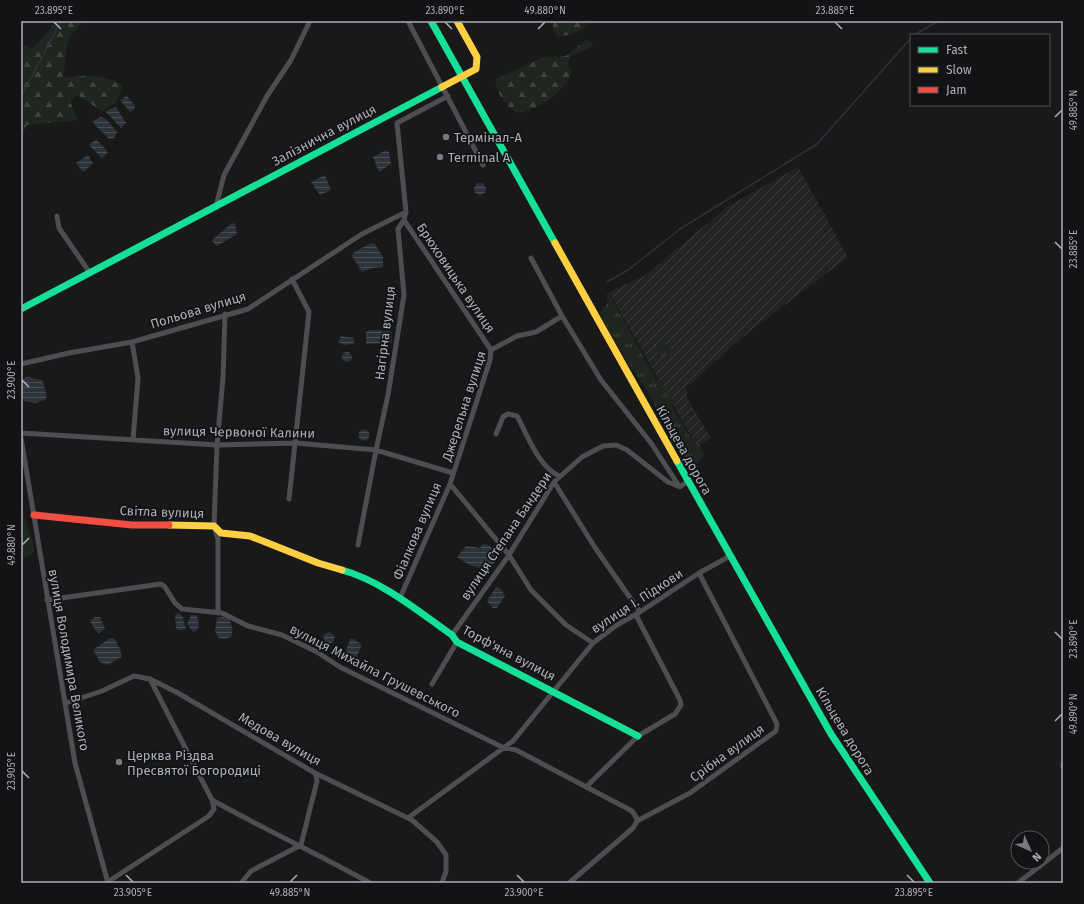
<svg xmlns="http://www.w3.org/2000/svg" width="1084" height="904" viewBox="0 0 1084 904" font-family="'Fira Sans',sans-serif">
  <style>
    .industrial { fill: url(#industrial-furrows) }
    .grass { fill: url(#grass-tufts) }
    .forest { fill: url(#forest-firs) }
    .park { fill: #1f2620 }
    .water { fill: url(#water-rules) }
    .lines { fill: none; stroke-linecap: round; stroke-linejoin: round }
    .stream { stroke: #2c333a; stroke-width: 1.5 }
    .street { stroke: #4d4e52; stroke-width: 5 }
    .fast { stroke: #16e098; stroke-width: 7 }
    .slow { stroke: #ffcf43; stroke-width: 7 }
    .jam { stroke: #f24e42; stroke-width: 7 }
    .ticks { fill: none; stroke: #abafb9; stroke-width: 1.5 }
    .poi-dot { fill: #787a81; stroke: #131315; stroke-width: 1.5 }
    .labels { text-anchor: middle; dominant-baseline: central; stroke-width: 3.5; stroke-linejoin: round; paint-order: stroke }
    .street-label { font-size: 13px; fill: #abafb9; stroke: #131315 }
    .poi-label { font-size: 13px; fill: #abafb9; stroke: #131315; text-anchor: start }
    .neatline { fill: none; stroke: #abafb9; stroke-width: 1.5 }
    .ticks-label { font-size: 10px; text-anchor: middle; fill: #abafb9 }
  </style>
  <defs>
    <pattern id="industrial-furrows" width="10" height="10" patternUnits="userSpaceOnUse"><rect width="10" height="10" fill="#232325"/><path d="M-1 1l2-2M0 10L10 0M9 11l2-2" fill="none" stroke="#404043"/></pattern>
    <pattern id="grass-tufts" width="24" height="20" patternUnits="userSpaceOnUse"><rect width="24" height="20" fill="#1f2620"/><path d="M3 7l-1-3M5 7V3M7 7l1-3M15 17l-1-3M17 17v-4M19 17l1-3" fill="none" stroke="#3d433e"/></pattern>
    <pattern id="forest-firs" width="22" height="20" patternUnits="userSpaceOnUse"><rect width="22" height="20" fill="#1f2620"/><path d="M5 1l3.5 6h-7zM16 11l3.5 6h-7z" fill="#3d433e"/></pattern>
    <pattern id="water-rules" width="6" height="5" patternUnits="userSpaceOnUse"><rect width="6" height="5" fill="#2c333a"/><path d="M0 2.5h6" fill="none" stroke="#484e54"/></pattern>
  </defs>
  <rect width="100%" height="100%" fill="#191919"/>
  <!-- industrial -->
  <path class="industrial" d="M798,167L848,257L740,339L687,387V398L711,438L697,447L609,292L644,276L727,207Z"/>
  <!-- grass -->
  <path class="grass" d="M609,293L656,380H659L670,399L671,398L674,403L671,406L695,445L699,443L704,455L698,463L694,465L685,462L648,392L620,351L599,312C606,307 609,304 606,295Z
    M663,340L672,351L660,358L654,346Z"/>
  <!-- forest -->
  <path class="forest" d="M55,21H82C79,28 71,33 69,39C64,52 67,66 62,78C87,75 99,73 122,84C122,98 114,105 102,111L77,95L70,102L78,120C61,123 44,122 27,125L21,138V50L24,46L33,48L48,32Z
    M553,21H592C584,31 569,37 556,36L553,28Z
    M586,40L594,43L588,49L571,56L568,64L572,71C565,92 539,110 518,113C506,107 495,92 496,79L544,57L566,56Z"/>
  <!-- park -->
  <path class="park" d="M21,506L35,550L30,556L21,560Z"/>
  <!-- water -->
  <path class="water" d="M127,96L135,106L134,110L130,112L120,100Z
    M116,107L126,123L121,128L105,111Z
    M101,117L106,119L117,132L114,138L109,139L94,124L93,121Z
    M96,139L108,152L102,158L89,145Z
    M386,150L389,152L391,164L379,172L373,157Z
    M88,155L93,163L85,171H82L76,163Z
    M325,175L331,190L320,195L311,182Z
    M474 189a6 6 0 1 1 12 0a6 6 0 1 1-12 0Z
    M232,223L235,224L237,234L217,246L212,241L213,239Z
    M374,243L383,257V267L373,268L362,272L352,256L353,253L369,244Z
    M370,330L390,331L392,333L391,343L366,344V332Z
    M341,336L354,338V344L344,345L338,342Z
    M342 357a5 5 0 1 1 10 0a5 5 0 1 1-10 0Z
    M27,377L42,380L47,396L45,400L36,403L24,401L21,394V380Z
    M358.5 435a5.5 5.5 0 1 1 11 0a5.5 5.5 0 1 1-11 0Z
    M483,544L488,545L499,553L495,562L486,569L469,565L457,557L466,546L480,548Z
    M496,587L501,589L505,596L497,608H493L487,601Z
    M179,613L183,617L186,629L179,630L176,628L175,615Z
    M191,615H196L198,618C199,624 200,630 193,632L187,624Z
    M95,617H100L105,629L99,633L96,631L90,621Z
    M223,617L229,619C232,626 234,630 231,637L224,639L219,638L215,631L217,618Z
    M323.5 638a5.5 5.5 0 1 1 11 0a5.5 5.5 0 1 1-11 0Z
    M110,638H114L120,649L122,657L107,665L100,662L93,650Z
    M350,639H354L362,645L356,658L351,659L345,655Z"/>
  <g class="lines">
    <!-- stream -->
    <path class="stream" d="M914,35L938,21
      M21,97L61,21
      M607,282L628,270L680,229L817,144L911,38"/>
    <!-- street -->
    <path class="street" d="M408,21L483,165
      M448,96L397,123L406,212L404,220L491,350
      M216,206L224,175L267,96L291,60L310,21
      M57,216L59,228L90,273
      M531,258L562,316L601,380L651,443L679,486
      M132,342L138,378L133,440
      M491,350L517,336L536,332L562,316
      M21,364L69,353L132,342L248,309L362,234L406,212
      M21,433L217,445L296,443L376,450L453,473
      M496,434L503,417L508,414L517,416C528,436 538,466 559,476
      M21,438L75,763L108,883
      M554,482L596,549L640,612
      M450,484L509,555L531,590L566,625L593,643
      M289,499L309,312L292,279
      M358,545L376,450L388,395L404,295L398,229L404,220
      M400,598L450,484L490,360L491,350
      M47,600L161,584L165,587L175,603L182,609L222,613L248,626L282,635L317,652L340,667L502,747L516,750L632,811L636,817L637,821
      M218,613V539L214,526L217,445L223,378L225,314
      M452,635L509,555L554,482L582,457L603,446L616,445L627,450L668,482L680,487L688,481
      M432,684L457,642
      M66,703L102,691L134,676L150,679L178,693L315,773L412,820L437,842L446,855V871L442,883
      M1063,764V767
      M586,787L638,736L675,714L681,705L680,700L636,615
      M212,800C264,829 318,854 370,883
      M408,818L513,741L593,643L617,625L640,612L699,573L730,556
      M301,845L317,781L315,773
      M106,883L209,816L214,809L212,800L150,679
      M241,883L251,871L301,845
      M569,883L633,828L637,821L690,793L776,731L777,724L699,573
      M1018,883L1063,848"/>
    <!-- fast -->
    <path class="fast" d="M431,21L555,243
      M21,309L442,87
      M677,461L831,734L930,883
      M342,570C382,581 418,611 452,635L457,642L638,736"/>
    <!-- slow -->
    <path class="slow" d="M442,87L476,69L477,57L457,21
      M555,243L677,461
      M169,525L214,526L221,533L250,536L318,563L342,570"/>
    <!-- jam -->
    <path class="jam" d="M34,515L132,525H169"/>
  </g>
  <!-- ticks -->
  <path class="ticks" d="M54,22L61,29M445,22L452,29M835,22L842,29M538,29L545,22M1055,117L1062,110M1055,242L1062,249M22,380L29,387M22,545L29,538M1055,632L1062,639M1055,721L1062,714M22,771L29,778M126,875L133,882M517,875L524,882M907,875L914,882M290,882L297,875"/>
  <!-- markers -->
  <g class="poi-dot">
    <circle cx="446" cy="137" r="4"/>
    <circle cx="440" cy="157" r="4"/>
    <circle cx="119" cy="762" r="4"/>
  </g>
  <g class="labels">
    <!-- street labels -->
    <g class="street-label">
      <text transform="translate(324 135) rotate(-28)">Залізнична вулиця</text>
      <text transform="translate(456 278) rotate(56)">Брюховицька вулиця</text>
      <text transform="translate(198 310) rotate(-17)">Польова вулиця</text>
      <text transform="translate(385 333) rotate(-83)">Нагірна вулиця</text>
      <text transform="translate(464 406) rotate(-72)">Джерельна вулиця</text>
      <text transform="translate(239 432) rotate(1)">вулиця Червоної Калини</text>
      <text transform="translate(684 450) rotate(61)">Кільцева дорога</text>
      <text transform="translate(162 512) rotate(2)">Світла вулиця</text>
      <text transform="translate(417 531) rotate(-67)">Фіалкова вулиця</text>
      <text transform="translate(506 536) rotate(-56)">вулиця Степана Бандери</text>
      <text transform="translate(637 601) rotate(-33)">вулиця І. Підкови</text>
      <text transform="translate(509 653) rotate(28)">Торф'яна вулиця</text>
      <text transform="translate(69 660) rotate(80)">вулиця Володимира Великого</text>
      <text transform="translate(375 671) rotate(27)">вулиця Михайла Грушевського</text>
      <text transform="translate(845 731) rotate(59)">Кільцева дорога</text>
      <text transform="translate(280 739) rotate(30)">Медова вулиця</text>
      <text transform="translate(727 753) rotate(-36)">Срібна вулиця</text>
    </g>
    <!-- poi labels -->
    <g class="poi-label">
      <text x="454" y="137">Термінал-А</text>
      <text x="448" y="157">Terminal A</text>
      <text x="127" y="755">Церква Різдва<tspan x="127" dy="15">Пресвятої Богородиці</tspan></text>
    </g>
  </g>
  <!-- border -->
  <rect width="1084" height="904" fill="none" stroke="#131315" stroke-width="44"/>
  <!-- legend -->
  <rect x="910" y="34" width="140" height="72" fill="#131315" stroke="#505157"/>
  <rect x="918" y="47" width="20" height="6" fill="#16e098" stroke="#505157"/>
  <text x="946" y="54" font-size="12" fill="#abafb9">Fast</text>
  <rect x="918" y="67" width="20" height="6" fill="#ffcf43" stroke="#505157"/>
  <text x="946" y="74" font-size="12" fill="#abafb9">Slow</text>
  <rect x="918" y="87" width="20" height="6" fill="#f24e42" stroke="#505157"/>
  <text x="946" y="94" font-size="12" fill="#abafb9">Jam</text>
  <!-- north arrow -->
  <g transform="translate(1030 850) rotate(135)"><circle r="19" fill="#131315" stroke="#505157"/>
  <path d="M0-3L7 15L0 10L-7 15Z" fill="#787a81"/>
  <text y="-6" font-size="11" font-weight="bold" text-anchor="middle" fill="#abafb9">N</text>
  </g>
  <rect x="22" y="22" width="1040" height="860" class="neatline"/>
  <g class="ticks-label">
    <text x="54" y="14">23.895°E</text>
    <text x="445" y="14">23.890°E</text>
    <text x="545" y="14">49.880°N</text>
    <text x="835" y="14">23.885°E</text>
    <text transform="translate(1073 110) rotate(-90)" y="4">49.885°N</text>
    <text transform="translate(1073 249) rotate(-90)" y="4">23.885°E</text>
    <text transform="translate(11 380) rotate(-90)" y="4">23.900°E</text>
    <text transform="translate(11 545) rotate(-90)" y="4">49.880°N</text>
    <text transform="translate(1073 639) rotate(-90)" y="4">23.890°E</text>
    <text transform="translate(1073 714) rotate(-90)" y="4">49.890°N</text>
    <text transform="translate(11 771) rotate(-90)" y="4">23.905°E</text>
    <text x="133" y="896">23.905°E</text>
    <text x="290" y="896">49.885°N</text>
    <text x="524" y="896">23.900°E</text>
    <text x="914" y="896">23.895°E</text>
  </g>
</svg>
